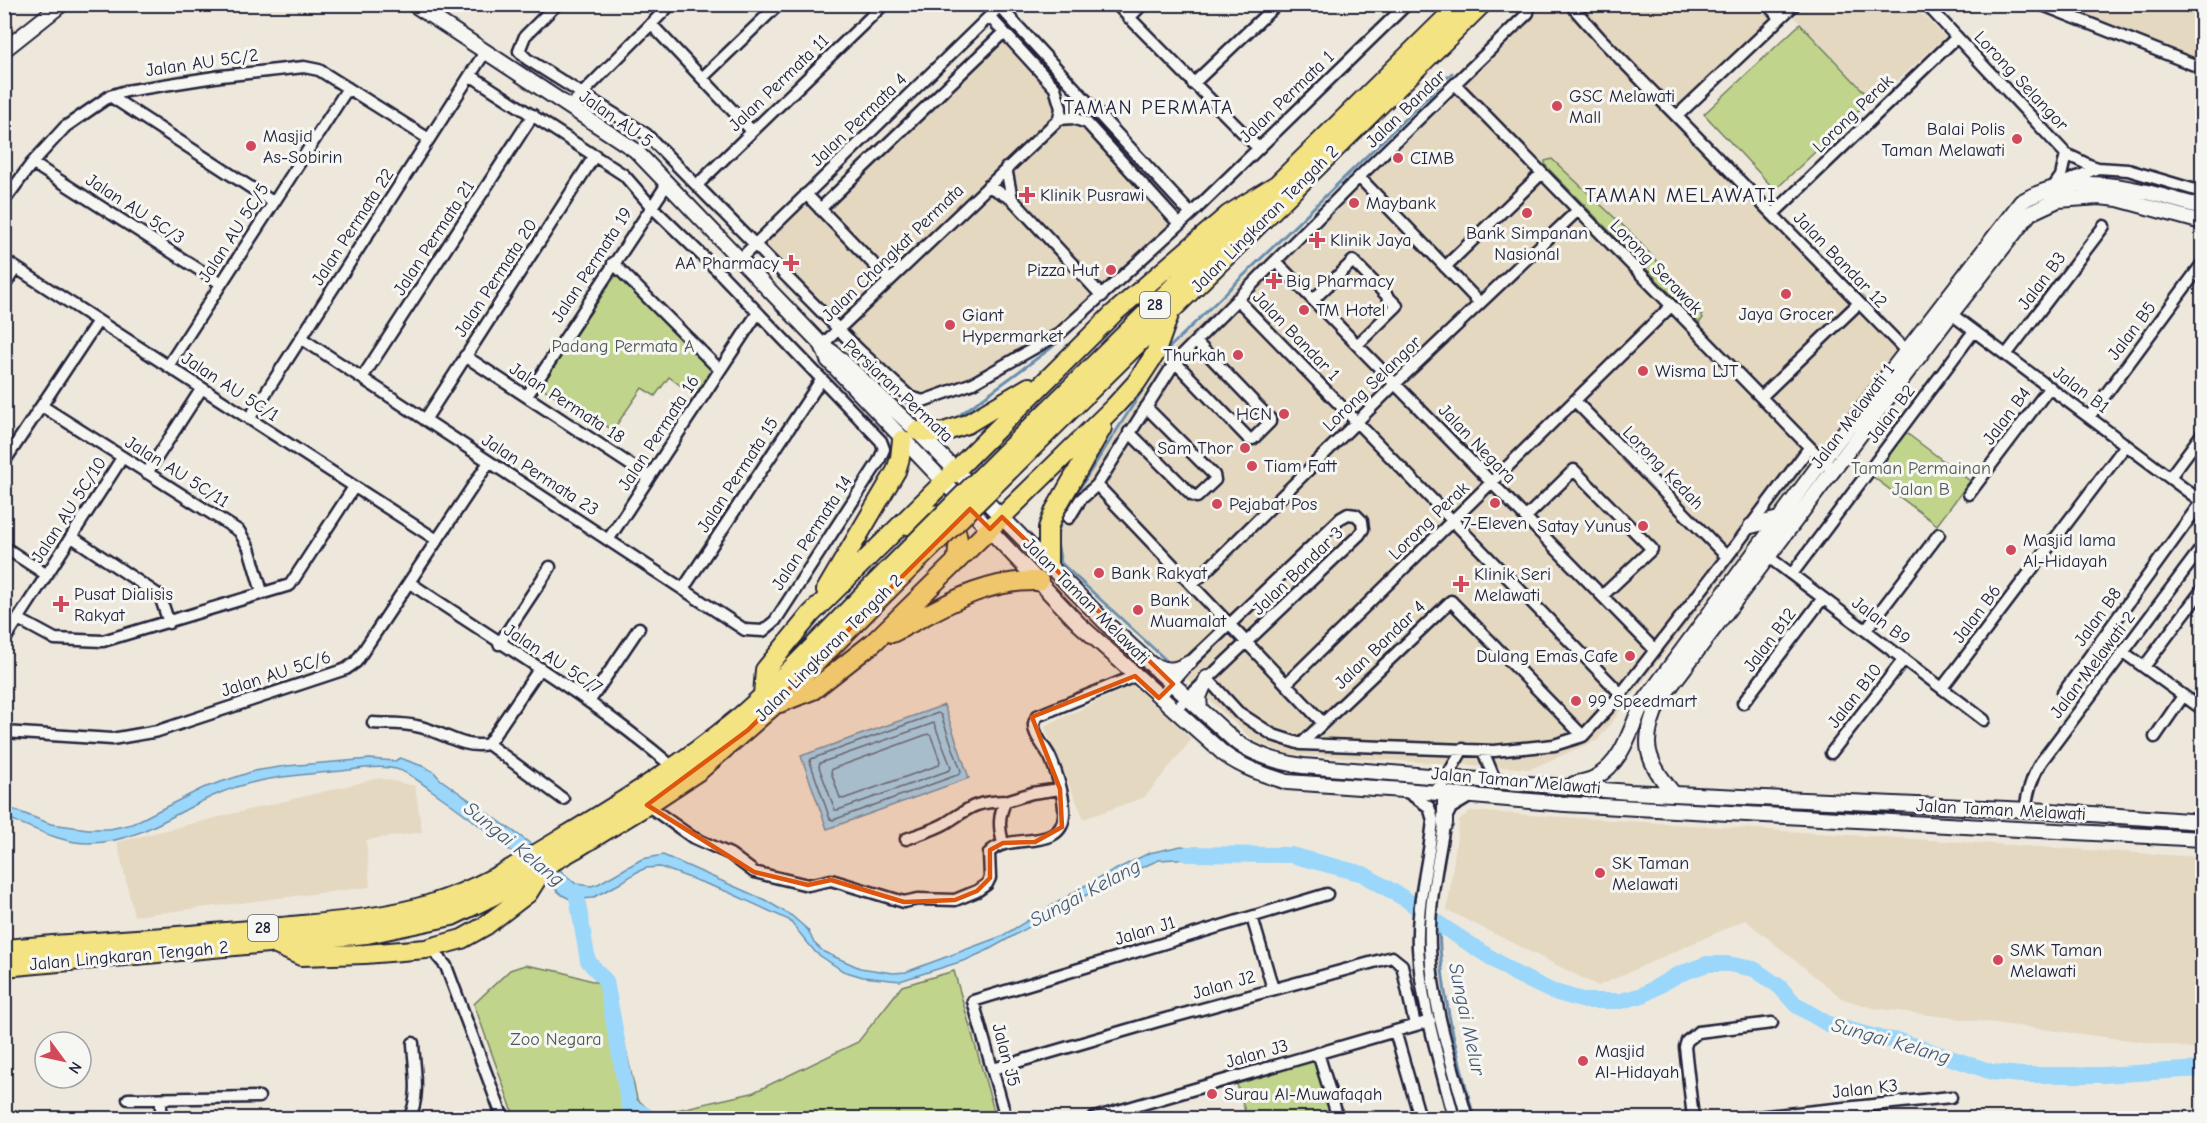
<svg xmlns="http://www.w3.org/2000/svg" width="2207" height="1123" viewBox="0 0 2207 1123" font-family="'Comic Neue',sans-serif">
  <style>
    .built { fill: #e4d8c1 }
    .green { fill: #c0d58b; stroke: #717c63; stroke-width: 1.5 }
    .water { fill: #9ad7fb; stroke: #6a8fae; stroke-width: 1.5 }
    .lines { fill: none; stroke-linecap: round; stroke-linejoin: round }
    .shore { stroke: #526a88; stroke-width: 1.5 }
    .stream { stroke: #6a8fae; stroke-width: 3 }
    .river { stroke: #9ad7fb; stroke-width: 16 }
    .street-casing { stroke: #22223b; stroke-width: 15 }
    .secondary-casing { stroke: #22223b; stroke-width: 18 }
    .highway-casing { stroke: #22223b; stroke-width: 22 }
    .street { stroke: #f6f6f2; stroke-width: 10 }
    .secondary { stroke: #f6f6f2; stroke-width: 14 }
    .highway { stroke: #f4e382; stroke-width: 18 }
    .highway-bridge-casing { stroke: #22223b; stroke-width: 22; stroke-linecap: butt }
    .highway-bridge { stroke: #f4e382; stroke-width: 18 }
    .marked { fill: #de560e; fill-opacity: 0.2; stroke: #de560e; stroke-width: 4.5; stroke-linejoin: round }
    .poi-dot { fill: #d1495b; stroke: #f6f6f2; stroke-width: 2 }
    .labels { text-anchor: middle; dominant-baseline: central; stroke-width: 6; stroke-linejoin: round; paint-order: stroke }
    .shield { fill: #f6f6f2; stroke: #626272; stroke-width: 1.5 }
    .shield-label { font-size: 16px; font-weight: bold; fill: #22223b }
    .street-label { font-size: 18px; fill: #22223b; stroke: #f6f6f2 }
    .poi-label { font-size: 18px; fill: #22223b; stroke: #f6f6f2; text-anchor: start }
    .park-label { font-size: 18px; fill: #515853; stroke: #f6f6f2 }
    .neighbourhood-label { font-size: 20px; letter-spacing: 1.5px; fill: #22223b; stroke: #f6f6f2 }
    .water-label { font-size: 20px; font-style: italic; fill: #465875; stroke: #f6f6f2 }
    .quarter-label { font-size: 21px; letter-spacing: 1.5px; fill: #22223b; stroke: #f6f6f2 }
  </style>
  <rect width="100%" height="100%" fill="#eee8dc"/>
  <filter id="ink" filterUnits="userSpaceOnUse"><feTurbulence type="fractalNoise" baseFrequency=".0167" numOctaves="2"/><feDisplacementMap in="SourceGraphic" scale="12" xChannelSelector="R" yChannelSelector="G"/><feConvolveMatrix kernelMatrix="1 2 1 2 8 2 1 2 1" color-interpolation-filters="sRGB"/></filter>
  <g filter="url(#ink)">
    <!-- built -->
    <path class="built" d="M1528,5H1914L1945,37L1875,101L1793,16L1687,115L1905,341L1598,740L1530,769L1288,754L1254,741L1063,566L1054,528L1173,348Z
      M2045,5H2202V65Z
      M1003,38L1174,223L1056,332L972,379L922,398L911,393L759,245L805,200L819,214Z
      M1133,685L1192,739L1145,797L1084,819L1044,726Z
      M379,778L415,786L422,832L366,840L370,887L134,916L117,842Z
      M1470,811L2202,857V1021L2200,1049L1873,1008L1843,999L1745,920L1598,986L1447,910L1459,821Z"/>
    <!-- green -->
    <path class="green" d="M1800,24L1871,99L1775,190L1704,114Z
      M1552,159L1633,235L1697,306L1703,318L1699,323L1545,165V161Z
      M616,275L712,371L696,397L669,377L655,396L642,388L613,430L540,387Z
      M1905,432L1970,481L1937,525L1872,476Z
      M525,965L562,972L612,987L637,1099L655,1115L752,1093L858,1042L902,986L954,971L996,1118H515L474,1004L510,970Z
      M1315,1057L1333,1118H1247L1236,1081Z"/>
    <!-- water -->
    <path class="water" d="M944,705L969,778L827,829L801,756Z
      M400,758L425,767L434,772L440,779L527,841L576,884L591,886L598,884L642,859L663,855L765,900L792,916L808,930L814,943L824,952L860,968L893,973L906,972L1002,936L1091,882L1149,853L1181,846L1210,850L1211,857L1159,860L1115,879L988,950L966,960L900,981L863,977L843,971L816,953L789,920L728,892L660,867L646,868L637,872L619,884L592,898L572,900L562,895C520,858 478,822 431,790C421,783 409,772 396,769C379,765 358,769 342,771C298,775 254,777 213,796C173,814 137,842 91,843C62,844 31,827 5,817L4,806L51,824L88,829H110L132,824L203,788L254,771L286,766L370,759L395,761Z"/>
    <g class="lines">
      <!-- shore -->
      <path class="shore" d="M938,713L941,715L961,771L960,774L833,820L830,819L810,762L811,759Z
        M934,723L951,767L950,770L838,810H835L819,767L820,763Z
        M928,734L931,736L940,761L939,765L843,799L840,798L831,772L832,769Z"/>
      <!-- stream -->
      <path class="stream" d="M953,420L1051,348L1089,314
        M1168,662L1061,563L1056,537L1066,509L1171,346L1452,73
        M1439,924C1440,994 1457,1052 1474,1118"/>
      <!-- river -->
      <path class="river" d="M1187,854L1291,855L1363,874L1407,900L1439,924L1516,974L1551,991L1585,1001H1621L1643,995L1677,975L1707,964H1728L1754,969L1780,987L1796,1005L1828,1024L1883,1039L1901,1041L1992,1072L2021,1075H2102L2202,1069
        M576,892L588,961L606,981L629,1105L650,1118"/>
      <defs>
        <path id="street" d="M557,4L525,36L519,51L527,59L646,134L859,350L910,397L923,401L973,383L1059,334L1191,214L1407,4
          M1116,4L1258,148
          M1570,4L1600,38L1910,355
          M1767,4L1780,18
          M1926,4L2066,154L2089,165L2098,168
          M2040,4L2202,68
          M1000,7L1191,214
          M1129,18L1143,4
          M651,24L752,131
          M702,78L779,4
          M1193,84L1277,4
          M1455,84L1834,472
          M110,96L273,202
          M569,107L671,4
          M1677,116L1795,4
          M1059,119L1073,118L1087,123L1179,224
          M32,163L220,283
          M1006,168L1012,199
          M1359,177L1480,303
          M697,185L884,4
          M2058,185L2098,168L2128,170L2202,192
          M988,186L1012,199L1102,296
          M2054,186L2061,176L2066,154
          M806,194L889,280
          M4,201L32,163L65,127L110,96L126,91L221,76L304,67L319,70L429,139
          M820,209L1004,32
          M1773,214L1957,37
          M4,260L437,540
          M739,260L1002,4
          M1276,262L1655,650
          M613,263L720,370
          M1445,267L1542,173
          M4,286L16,268
          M1237,299L1621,694
          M1313,300L1353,261L1397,306L1357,345
          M1946,310L2202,502
          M301,338L745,630L763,631L775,621L879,461L884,449L881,441L717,270L651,206L624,175L470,75
          M822,345L1059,119L1061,108L1055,88L990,17
          M2006,355L2104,226
          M465,356L649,477
          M1175,362L1249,439H1253L1270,422V419L1196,342
          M168,366L348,88
          M362,378L533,115
          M527,396L667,184
          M1761,397L1859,303
          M1575,401L1727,557
          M42,406L239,531L249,548L262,592
          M2089,417L2202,264
          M249,419L485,52
          M425,420L595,155
          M1129,432L1192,495L1197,497L1215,480L1214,475L1146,407
          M4,462L98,321
          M147,473L202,388
          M2170,477L2202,434
          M1097,485L1323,723
          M1969,494L2050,387
          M1526,517L1574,470L1652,549L1602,596
          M1069,518L1080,500L1097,485L1175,362L1359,177L1528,13L1529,4
          M72,537L160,596L169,623
          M608,540L757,314
          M4,547L47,575
          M1762,552L1984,720
          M1792,574L1974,331
          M410,583C499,643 592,697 674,768
          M1192,585L1395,384L1578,210
          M683,589L821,380
          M18,619L55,639L103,641L290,585L354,487
          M1866,630L1939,534
          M4,641L122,458
          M499,644L550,567
          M2123,652L2202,709
          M2144,667L2202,590
          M1207,678L1238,712L1273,735L1301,744L1494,751L1554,745L1583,736L1621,694L1727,557L1809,448
          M1286,684L1671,306
          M1942,688L2126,445
          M2063,693L2202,501
          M1159,698L1189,663L1341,518L1348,514L1356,515L1362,521L1363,529L1359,535L1174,711
          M589,702L639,628
          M1743,703L1823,598
          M373,723C388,724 402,723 416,726C440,730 463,750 488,744L563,799
          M4,732L112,739L158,731L346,669L356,662L489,462
          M2155,737L2183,696
          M488,744L540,668
          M1301,744L1451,601L1583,736
          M1483,751L1495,780
          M1831,753L1904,659
          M1446,778L1463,749
          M1406,791L1429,807L1433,820C1429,863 1416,904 1418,948C1421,1005 1440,1063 1454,1118
          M647,805L692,837L730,854L754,872L808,885L831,880L904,902L918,899L955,900L977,891L987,884L990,878L989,853C1007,831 1062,853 1064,815C1065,798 1057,773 1050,757C1045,747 1033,735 1034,724C1034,722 1036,718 1037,716L1135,676
          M2025,810C2028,792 2031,778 2041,762L2202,547
          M906,839C919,834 934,830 946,823C971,807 974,802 1006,801
          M1003,843C999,828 998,815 1006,801L1032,793L1060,789
          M1252,917L1273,989
          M427,950L434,952L446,966L503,1118
          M1395,1031L1420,1118
          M1318,1053L1338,1118
          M993,1069L1158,1021L1392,957L1402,965L1415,1025
          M128,1099L259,1097
          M161,1118V1099
          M409,1118C421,1097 414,1067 413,1043
          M1006,1118L973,1001L1327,894
          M1094,1118L1430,1021
          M1467,1118C1452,1063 1432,1006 1430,948C1428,906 1438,862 1445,820L1451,808L1471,796
          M1693,1118L1685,1047L1687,1041L1698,1032L1772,1023
          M1747,1118L1951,1097"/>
        <path id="secondary" d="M413,4L635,150L822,345L835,354L917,431L1109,626L1235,741C1257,756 1278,762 1303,766L1629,792L2050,811L2202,822
          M4,50L62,4
          M822,345L828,360L1079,624L1224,754C1243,768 1265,775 1287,782L1403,790L1565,804L2202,839
          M1751,526L1779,519
          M1156,666C1168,672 1177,670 1189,663
          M1200,709L1199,697L1207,678
          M1574,784C1581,782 1590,781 1596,777C1622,763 1630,731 1641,706L1822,461L2021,202C2079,167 2142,191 2202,207
          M1441,787L1445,800V824
          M1674,794C1645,760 1640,741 1660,700L1951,314L2030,213L2058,200L2099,197L2118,199L2202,222"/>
        <path id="highway" d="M1034,424L1460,4
          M917,431L941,433L967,424L1029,387
          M1045,435L1482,4
          M908,525C915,521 921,516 929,515C958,510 961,542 956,562
          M1048,564V528L1055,510L1102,428
          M826,590L896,471L900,458L902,440
          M892,633C941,608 982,579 1039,581
          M763,695L765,670L811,614L1113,314L1228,215L1276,185
          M780,703L813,690L874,642L1115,406L1136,383L1155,354L1169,315
          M276,945L301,956L365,954L426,949L462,939L485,926L528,893L543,869
          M4,949C97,941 189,936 281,927C330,922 381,919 428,905C479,890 523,862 569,834C627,799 684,763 736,720C786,677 831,627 877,581
          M4,967L367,934L452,916L493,896L575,849L647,805L700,770L773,706L887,591"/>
      </defs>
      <!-- street casing -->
      <use href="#street" class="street-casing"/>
      <!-- secondary casing -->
      <use href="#secondary" class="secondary-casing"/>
      <!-- highway casing -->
      <use href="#highway" class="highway-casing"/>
      <!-- street -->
      <use href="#street" class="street"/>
      <!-- secondary -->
      <use href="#secondary" class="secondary"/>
      <!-- highway -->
      <use href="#highway" class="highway"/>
      <defs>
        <path id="highway-bridge" d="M877,581L1034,424
          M887,591L1045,435"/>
      </defs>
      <!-- highway-bridge casing -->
      <use href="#highway-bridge" class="highway-bridge-casing"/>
      <!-- highway-bridge -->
      <use href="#highway-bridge" class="highway-bridge"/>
    </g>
  </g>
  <!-- marked area -->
  <path class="marked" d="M970,509L990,529L1002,517L1173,684L1159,698L1135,676L1032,717L1060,789L1062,827L1035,842L1003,843L990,850V878L977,891L955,900L904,902L831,880L808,885L754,872L647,805L748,730Z"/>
  <!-- markers -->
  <g class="poi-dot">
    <circle cx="1557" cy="106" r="6"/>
    <circle cx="2017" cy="139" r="6"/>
    <circle cx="251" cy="146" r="6"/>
    <circle cx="1398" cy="158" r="6"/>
    <path d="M1024 186h6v6h6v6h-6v6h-6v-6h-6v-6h6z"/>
    <circle cx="1354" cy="203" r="6"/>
    <circle cx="1527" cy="213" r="6"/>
    <path d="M1314 231h6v6h6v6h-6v6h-6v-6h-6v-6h6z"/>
    <path d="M788 254h6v6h6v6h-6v6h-6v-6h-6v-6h6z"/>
    <circle cx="1111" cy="270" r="6"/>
    <path d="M1271 272h6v6h6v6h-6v6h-6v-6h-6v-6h6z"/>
    <circle cx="1786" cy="294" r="6"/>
    <circle cx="1304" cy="310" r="6"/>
    <circle cx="950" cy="325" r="6"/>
    <circle cx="1238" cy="355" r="6"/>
    <circle cx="1643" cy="371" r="6"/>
    <circle cx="1284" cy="414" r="6"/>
    <circle cx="1245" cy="448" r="6"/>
    <circle cx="1252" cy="466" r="6"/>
    <circle cx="1495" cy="503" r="6"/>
    <circle cx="1217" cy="504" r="6"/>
    <circle cx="1643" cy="526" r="6"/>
    <circle cx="2011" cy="550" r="6"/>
    <circle cx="1099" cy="573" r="6"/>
    <path d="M1458 575h6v6h6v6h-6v6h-6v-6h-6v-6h6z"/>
    <path d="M58 595h6v6h6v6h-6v6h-6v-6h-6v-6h6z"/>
    <circle cx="1138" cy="610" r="6"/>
    <circle cx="1630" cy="656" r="6"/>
    <circle cx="1576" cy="701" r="6"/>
    <circle cx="1600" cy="873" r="6"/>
    <circle cx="1998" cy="960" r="6"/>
    <circle cx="1583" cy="1061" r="6"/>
    <circle cx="1212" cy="1094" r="6"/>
  </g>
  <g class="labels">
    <!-- shield labels -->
    <g class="shield">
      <rect x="1140" y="292" width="30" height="26" rx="4.5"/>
      <rect x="248" y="915" width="30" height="26" rx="4.5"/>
    </g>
    <g class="shield-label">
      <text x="1155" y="305">28</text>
      <text x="263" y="928">28</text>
    </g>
    <!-- street labels -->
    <g class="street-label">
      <text transform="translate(202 63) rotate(-8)">Jalan AU 5C/2</text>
      <text transform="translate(2021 81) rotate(47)">Lorong Selangor</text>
      <text transform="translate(779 83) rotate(-44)">Jalan Permata 11</text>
      <text transform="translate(1287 97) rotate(-44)">Jalan Permata 1</text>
      <text transform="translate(1406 109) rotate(-44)">Jalan Bandar</text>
      <text transform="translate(1853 114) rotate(-44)">Lorong Perak</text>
      <text transform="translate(616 119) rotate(35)">Jalan AU 5</text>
      <text transform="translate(859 120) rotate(-44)">Jalan Permata 4</text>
      <text transform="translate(135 209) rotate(33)">Jalan AU 5C/3</text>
      <text transform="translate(1265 219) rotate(-45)">Jalan Lingkaran Tengah 2</text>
      <text transform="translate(353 227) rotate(-57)">Jalan Permata 22</text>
      <text transform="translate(234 233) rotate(-57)">Jalan AU 5C/5</text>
      <text transform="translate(434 238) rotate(-57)">Jalan Permata 21</text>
      <text transform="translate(893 253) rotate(-44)">Jalan Changkat Permata</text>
      <text transform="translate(1840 260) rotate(46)">Jalan Bandar 12</text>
      <text transform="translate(592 265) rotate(-57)">Jalan Permata 19</text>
      <text transform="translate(1656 267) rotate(46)">Lorong Serawak</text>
      <text transform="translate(496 278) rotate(-57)">Jalan Permata 20</text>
      <text transform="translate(2042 281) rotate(-53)">Jalan B3</text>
      <text transform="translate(2132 331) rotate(-53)">Jalan B5</text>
      <text transform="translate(1296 336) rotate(46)">Jalan Bandar 1</text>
      <text transform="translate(1372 384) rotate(-44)">Lorong Selangor</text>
      <text transform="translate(230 387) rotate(33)">Jalan AU 5C/1</text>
      <text transform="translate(2081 390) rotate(37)">Jalan B1</text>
      <text transform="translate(898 391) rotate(43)">Persiaran Permata</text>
      <text transform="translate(567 403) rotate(33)">Jalan Permata 18</text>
      <text transform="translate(1891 414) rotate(-53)">Jalan B2</text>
      <text transform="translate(1853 416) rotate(-53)">Jalan Melawati 1</text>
      <text transform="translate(2007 416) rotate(-53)">Jalan B4</text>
      <text transform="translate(659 433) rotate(-57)">Jalan Permata 16</text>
      <text transform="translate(1477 444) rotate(46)">Jalan Negara</text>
      <text transform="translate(1663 468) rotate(46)">Lorong Kedah</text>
      <text transform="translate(177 472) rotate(32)">Jalan AU 5C/11</text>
      <text transform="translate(540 475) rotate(33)">Jalan Permata 23</text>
      <text transform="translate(738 475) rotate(-57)">Jalan Permata 15</text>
      <text transform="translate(69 510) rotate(-57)">Jalan AU 5C/10</text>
      <text transform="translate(1429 521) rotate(-44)">Lorong Perak</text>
      <text transform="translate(812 533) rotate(-57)">Jalan Permata 14</text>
      <text transform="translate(1298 571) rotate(-44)">Jalan Bandar 3</text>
      <text transform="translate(1086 601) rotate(45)">Jalan Taman Melawati</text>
      <text transform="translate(1977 614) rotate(-53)">Jalan B6</text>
      <text transform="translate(2098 617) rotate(-54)">Jalan B8</text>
      <text transform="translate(1881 621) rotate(37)">Jalan B9</text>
      <text transform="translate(1770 640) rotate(-53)">Jalan B12</text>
      <text transform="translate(1380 645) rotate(-44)">Jalan Bandar 4</text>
      <text transform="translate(829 648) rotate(-45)">Jalan Lingkaran Tengah 2</text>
      <text transform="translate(553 659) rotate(33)">Jalan AU 5C/7</text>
      <text transform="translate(2093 665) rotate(-53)">Jalan Melawati 2</text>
      <text transform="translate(276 674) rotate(-18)">Jalan AU 5C/6</text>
      <text transform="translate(1855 696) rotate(-52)">Jalan B10</text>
      <text transform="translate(1516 781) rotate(5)">Jalan Taman Melawati</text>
      <text transform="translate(2001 810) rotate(3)">Jalan Taman Melawati</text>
      <text transform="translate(1145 931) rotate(-17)">Jalan J1</text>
      <text transform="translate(129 956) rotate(-5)">Jalan Lingkaran Tengah 2</text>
      <text transform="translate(1224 985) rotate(-16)">Jalan J2</text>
      <text transform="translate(1257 1054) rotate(-16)">Jalan J3</text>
      <text transform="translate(1006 1055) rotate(75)">Jalan J5</text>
      <text transform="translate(1865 1089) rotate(-6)">Jalan K3</text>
    </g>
    <!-- poi labels -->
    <g class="poi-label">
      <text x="1569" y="96">GSC Melawati<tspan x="1569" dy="21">Mall</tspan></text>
      <text x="2005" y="129" text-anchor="end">Balai Polis<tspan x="2005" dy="21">Taman Melawati</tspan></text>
      <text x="263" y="136">Masjid<tspan x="263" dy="21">As-Sobirin</tspan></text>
      <text x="1410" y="158">CIMB</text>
      <text x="1040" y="195">Klinik Pusrawi</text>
      <text x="1366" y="203">Maybank</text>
      <text x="1527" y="233" text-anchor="middle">Bank Simpanan<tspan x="1527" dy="21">Nasional</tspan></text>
      <text x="1330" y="240">Klinik Jaya</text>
      <text x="779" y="263" text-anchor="end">AA Pharmacy</text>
      <text x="1099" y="270" text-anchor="end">Pizza Hut</text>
      <text x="1286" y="281">Big Pharmacy</text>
      <text x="1316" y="310">TM Hotel</text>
      <text x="1786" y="314" text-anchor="middle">Jaya Grocer</text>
      <text x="962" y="315">Giant<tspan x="962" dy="21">Hypermarket</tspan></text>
      <text x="1226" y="355" text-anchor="end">Thurkah</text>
      <text x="1655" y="371">Wisma LJT</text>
      <text x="1272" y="414" text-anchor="end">HCN</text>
      <text x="1233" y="448" text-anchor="end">Sam Thor</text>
      <text x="1264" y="466">Tiam Fatt</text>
      <text x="1229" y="504">Pejabat Pos</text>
      <text x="1495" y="523" text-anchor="middle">7-Eleven</text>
      <text x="1631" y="526" text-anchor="end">Satay Yunus</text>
      <text x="2023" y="540">Masjid lama<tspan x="2023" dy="21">Al-Hidayah</tspan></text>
      <text x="1111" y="573">Bank Rakyat</text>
      <text x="1474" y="574">Klinik Seri<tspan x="1474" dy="21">Melawati</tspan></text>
      <text x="74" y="594">Pusat Dialisis<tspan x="74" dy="21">Rakyat</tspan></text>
      <text x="1150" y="600">Bank<tspan x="1150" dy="21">Muamalat</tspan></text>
      <text x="1618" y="656" text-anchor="end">Dulang Emas Cafe</text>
      <text x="1588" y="701">99 Speedmart</text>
      <text x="1612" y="863">SK Taman<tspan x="1612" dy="21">Melawati</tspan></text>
      <text x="2010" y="950">SMK Taman<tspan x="2010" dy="21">Melawati</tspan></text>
      <text x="1595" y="1051">Masjid<tspan x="1595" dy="21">Al-Hidayah</tspan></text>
      <text x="1224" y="1094">Surau Al-Muwafaqah</text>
    </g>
    <!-- park labels -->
    <g class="park-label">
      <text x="623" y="346">Padang Permata A</text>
      <text x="1921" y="468">Taman Permainan<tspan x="1921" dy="21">Jalan B</tspan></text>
      <text x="556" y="1039">Zoo Negara</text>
    </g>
    <!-- neighbourhood labels -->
    <g class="neighbourhood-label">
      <text x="1149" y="107">TAMAN PERMATA</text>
    </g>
    <!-- water labels -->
    <g class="water-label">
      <text transform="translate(514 844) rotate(39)">Sungai Kelang</text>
      <text transform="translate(1085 893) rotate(-28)">Sungai Kelang</text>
      <text transform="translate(1467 1019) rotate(78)">Sungai Melur</text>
      <text transform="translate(1891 1041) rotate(16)">Sungai Kelang</text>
    </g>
    <!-- quarter labels -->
    <g class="quarter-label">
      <text x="1681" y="195">TAMAN MELAWATI</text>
    </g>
  </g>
  <!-- margin -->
  <rect width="2207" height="1123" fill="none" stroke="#f6f6f2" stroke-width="24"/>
  <rect x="12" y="12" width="2183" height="1099" fill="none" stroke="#22223b" stroke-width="2" filter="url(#ink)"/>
  <!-- north arrow -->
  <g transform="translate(63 1060) rotate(123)"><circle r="28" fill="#f6f6f2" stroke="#a1a1a9" stroke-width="1.5"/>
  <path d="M0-4.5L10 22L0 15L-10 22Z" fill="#d1495b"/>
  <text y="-9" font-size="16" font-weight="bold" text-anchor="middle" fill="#22223b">N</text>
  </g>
</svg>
